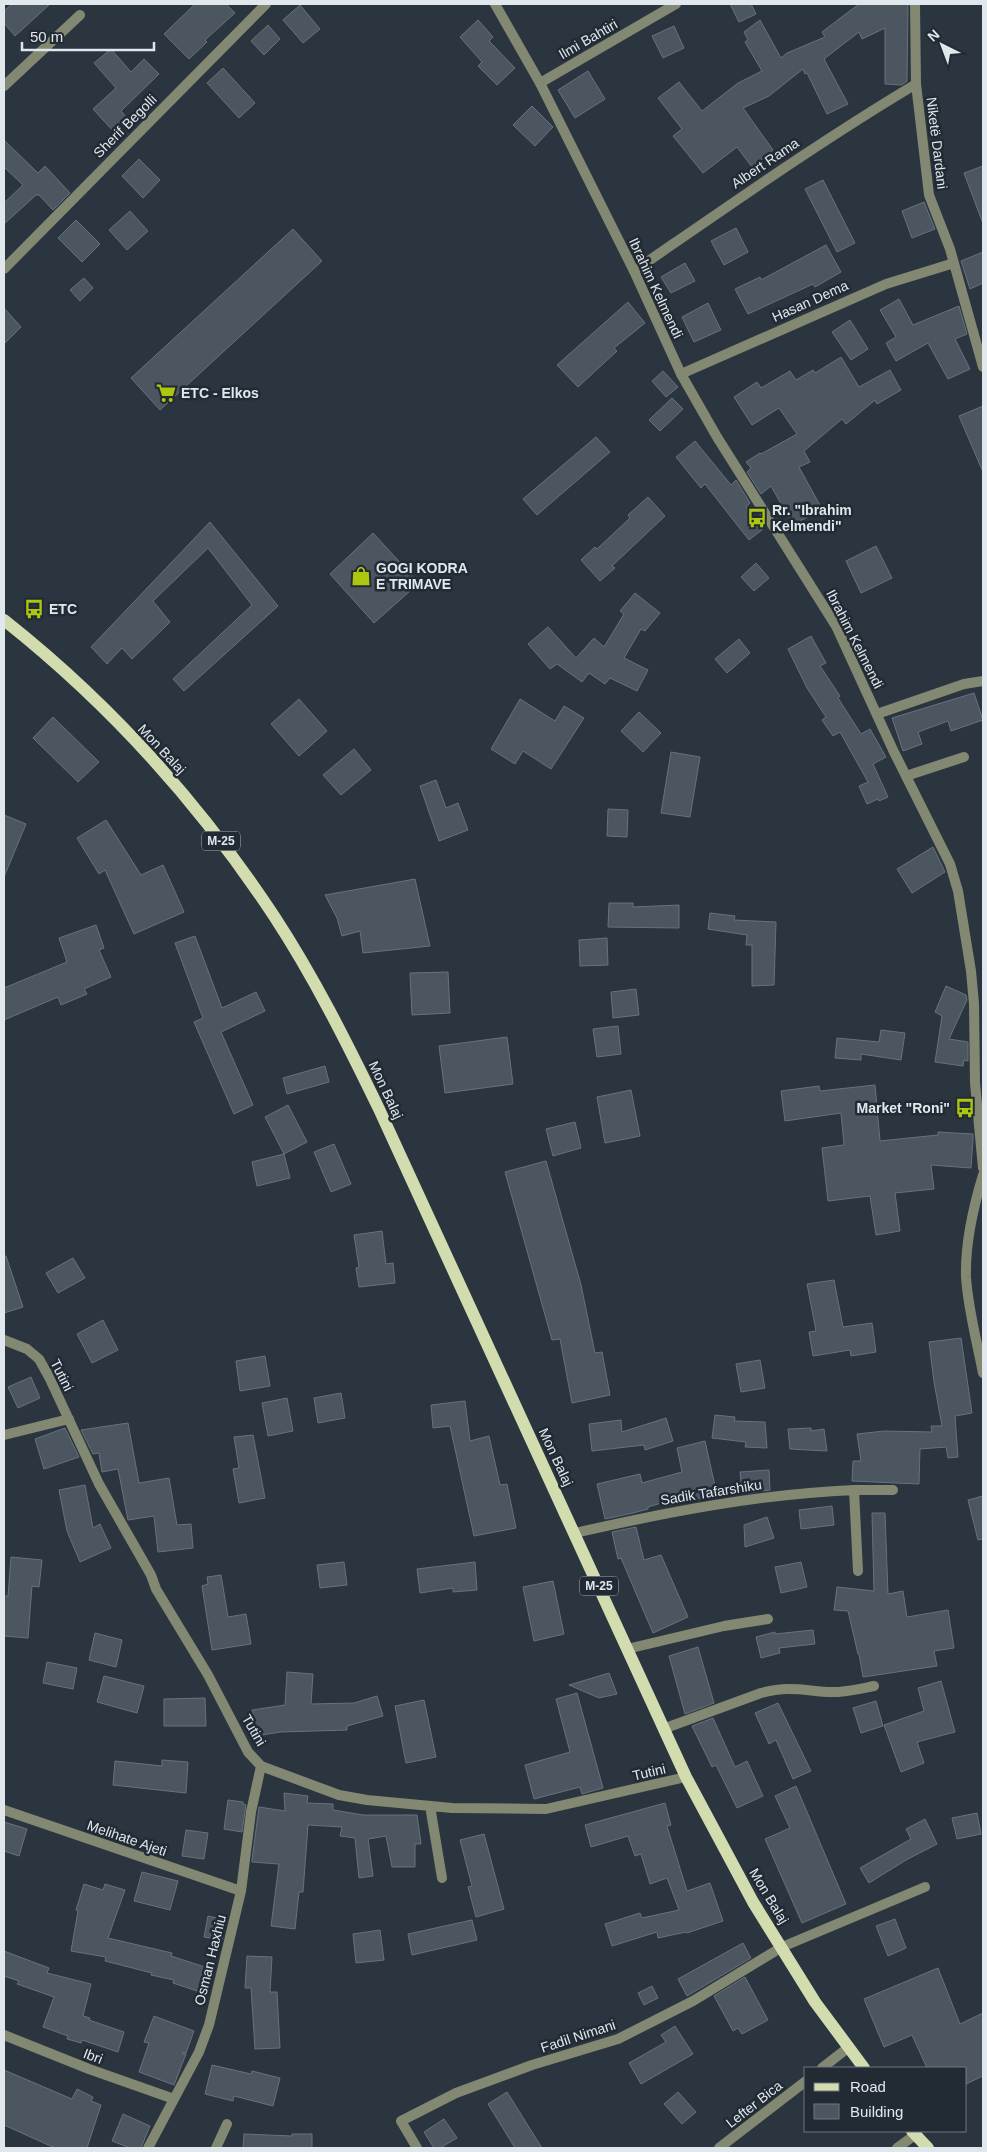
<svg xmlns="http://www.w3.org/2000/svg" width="987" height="2152" viewBox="0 0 987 2152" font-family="Arial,sans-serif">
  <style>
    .building { fill: #4c5661; stroke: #67727d }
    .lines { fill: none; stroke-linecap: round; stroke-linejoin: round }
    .minor { stroke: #838872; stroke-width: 10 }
    .tertiary { stroke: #838872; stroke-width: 10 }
    .primary { stroke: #d2dcae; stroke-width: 12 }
    .labels { text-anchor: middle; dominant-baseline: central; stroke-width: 5; stroke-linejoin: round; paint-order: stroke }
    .shield { fill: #222b34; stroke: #a7afb6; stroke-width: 1 }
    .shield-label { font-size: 12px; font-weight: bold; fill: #e0e7ed }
    .street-label { font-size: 14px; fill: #e0e7ed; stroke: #222b34 }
    .poi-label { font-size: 14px; font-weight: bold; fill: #e0e7ed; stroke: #222b34; text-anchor: start }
  </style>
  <rect width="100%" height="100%" fill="#2b353f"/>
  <!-- building -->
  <path class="building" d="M12,4H50L15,36L4,23V11Z
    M195,4H226L235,13L205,40L207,42L189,59L164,34Z
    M730,4H751L756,14L739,22Z
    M859,4H908L907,81L902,85L885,84V28L862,39L859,32L824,59L848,104L827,114L807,73L805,74L803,69L769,96L743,108L773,150L752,167L737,147L703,173L673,136L682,129L658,98L679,82L702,111L738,83L762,71L745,42L748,40L744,32L760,20L781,58L787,53L825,37L822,32Z
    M300,5L320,29L303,43L283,20Z
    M478,20L493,37L489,41L515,68L497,85L478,66L482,62L460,37Z
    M268,25L280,39L264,55L251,41Z
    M674,26L684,48L663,58L652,36Z
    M111,49L131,72L144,59L159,74L121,111L128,119L114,132L93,109L116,88L94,63Z
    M223,68L255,103L239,118L207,83Z
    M588,71L605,99L575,118L558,90Z
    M532,106L553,127L535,146L513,125Z
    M4,140L38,173L45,166L70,193L53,210L39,195H36L4,224V203L23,185L4,167Z
    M139,159L160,180L143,198L122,176Z
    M983,166V221H982L964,173Z
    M823,180L855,243L837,252L805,189Z
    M924,202L935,229L912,238L902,211Z
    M130,211L148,231L127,250L109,230Z
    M76,220L100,244L82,262L58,238Z
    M736,228L748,252L724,265L711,241Z
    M293,229L322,261L160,410L131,378Z
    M826,245L841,272L815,287L813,284L748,314L735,289L760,277L761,280Z
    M983,252V283L970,289L961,261Z
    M685,263L695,281L671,293L661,277Z
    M84,278L93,288L80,301L70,290Z
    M899,299L913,325L959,306L967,334L955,339L970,369L948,379L928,343L896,361L886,343L896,337L880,310Z
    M628,302L645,323L614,348L617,351L578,387L557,365Z
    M708,303L721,330L694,342L682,317Z
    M4,308L21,327L4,344Z
    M850,320L868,349L851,360L832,332Z
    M841,357L859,387L890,370L901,390L877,404L875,400L846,424L842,419L804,451L810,462L799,467L822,509L793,525L771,486L761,494L747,472L751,468L746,462L760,453L761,454L797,434L779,408L752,425L734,397L757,382L761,388L790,371L796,380L813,370L815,373Z
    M663,371L678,387L666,397L652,381Z
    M672,398L683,409L660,431L649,420Z
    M983,406V472L959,416Z
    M596,437L610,452L537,515L523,499Z
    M695,441L731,485L736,480L750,503L746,507L763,529L749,540L705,484L701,488L676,457Z
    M648,497L665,516L612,566L615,568L600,581L581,560L595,547L597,549L630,518L628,515Z
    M210,522L278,606L184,691L173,679L252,605L208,548L153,601L170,622L132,659L122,648L107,664L91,647Z
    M373,533L419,583L374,623L330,574Z
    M876,546L892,578L861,593L846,561Z
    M756,563L769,578L754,591L741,577Z
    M635,593L660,613L645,631L641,629L624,658L648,670L637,691L610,678L605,684L589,673L582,682L557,664L550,669L528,644L548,627L576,658L594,638L604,647L624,614L620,611Z
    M811,636L826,663L820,666L840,696L838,698L861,734L870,729L886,757L873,764L888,797L879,801L878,799L867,804L859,786L868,782L840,732L833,736L822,720L826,717L807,688L788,649Z
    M739,639L750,653L727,673L715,659Z
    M974,693L983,720L951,731L948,721L918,732L922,744L903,751L892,718Z
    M299,699L327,731L299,756L271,724Z
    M520,699L555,721L564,706L584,718L551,769L523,751L515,764L491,749Z
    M639,712L661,733L643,752L621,731Z
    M53,717L99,762L78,782L33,738Z
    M354,749L371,770L341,795L323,775Z
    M671,752L700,757L690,817L661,813Z
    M436,780L446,808L458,803L468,830L439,841L420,786Z
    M608,809L628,810L627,837L607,836Z
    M4,815L26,824L4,877Z
    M106,820L141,875L163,865L184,912L134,934L105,870L99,874L77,838Z
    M933,847L945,872L912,893L897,869Z
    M415,879L430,946L363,953L360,931L342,936L337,918L325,895Z
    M609,903H633V907L679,905V928L608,927Z
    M710,913L735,916L734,920L776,922L774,985L752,986V945H746L747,935L708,929Z
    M96,925L104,948L99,950L111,977L84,989L87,994L61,1005L58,997L4,1020V988L67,962L59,938Z
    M195,936L222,1008L256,992L265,1011L221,1032L253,1105L234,1114L194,1022L203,1018L175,943Z
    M607,938L608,965L580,966L579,940Z
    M448,972L450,1013L412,1015L410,973Z
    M946,986L966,995L967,1000L949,1039L968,1042V1061L964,1060L963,1066L935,1062L942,1016L935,1012Z
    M636,989L639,1015L613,1018L611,992Z
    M618,1026L621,1054L597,1057L593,1029Z
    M881,1030L905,1033L901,1060L861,1054V1060L835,1058L837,1038L879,1042Z
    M507,1037L513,1084L445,1093L439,1046Z
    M325,1066L329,1082L287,1094L283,1078Z
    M875,1085L880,1141L938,1135V1132L973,1134V1139L971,1168L931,1165L934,1189L895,1193L900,1231L876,1235L870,1196L828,1201L822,1148L844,1145L841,1113L785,1121L781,1091L819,1086L820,1091Z
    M631,1090L640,1136L605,1143L597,1097Z
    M288,1105L307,1142L284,1154L265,1117Z
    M575,1122L581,1148L553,1156L546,1129Z
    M334,1144L351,1184L331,1192L314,1152Z
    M284,1154L290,1178L257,1186L252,1162Z
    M546,1161L581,1285L595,1353L602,1352L610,1395L572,1403L560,1339L552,1340L505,1172Z
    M382,1231L386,1264L393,1263L395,1283L359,1287L356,1268L359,1267L354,1235Z
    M4,1256H6L23,1307L4,1313Z
    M73,1258L85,1278L58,1293L46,1273Z
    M834,1280L843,1327L872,1323L876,1352L851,1356L850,1350L813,1356L809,1332L816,1331L807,1284Z
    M103,1320L118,1350L92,1363L77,1334Z
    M961,1338L972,1413L955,1416L958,1457L948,1458L946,1447L920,1449L919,1484L852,1481L853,1461H861L857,1434L884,1431L932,1432L931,1426H942L934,1382L929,1342Z
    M265,1356L270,1386L240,1391L236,1361Z
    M760,1360L765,1388L741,1392L736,1364Z
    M31,1377L40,1398L18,1408L8,1387Z
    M341,1393L345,1418L318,1423L314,1398Z
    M287,1398L293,1431L268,1436L262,1403Z
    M465,1401L470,1441L489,1436L500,1485L507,1484L516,1528L474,1536L450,1426L433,1428L431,1405Z
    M715,1415L735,1417L734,1421L765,1422L767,1448L745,1447L746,1442L712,1438Z
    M666,1418L673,1441L645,1450L644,1445L592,1451L589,1424L621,1420L622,1432Z
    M128,1423L139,1483L169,1478L177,1525L191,1524L193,1548L158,1552L154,1516L128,1520L118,1469L102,1472L99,1453L93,1454L81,1430Z
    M65,1428L79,1457L44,1469L35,1439Z
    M811,1428V1431L824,1429L827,1451L790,1449L788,1429Z
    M253,1435L265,1498L239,1503L233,1469L239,1468L234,1437Z
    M705,1441L717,1495L695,1499L694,1493L648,1507V1509L633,1513L605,1519L597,1484L640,1474L642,1483L682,1472L677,1448Z
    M769,1470L770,1490L742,1494L740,1472Z
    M85,1485L93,1528L100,1524L111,1548L80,1562L67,1531L59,1490Z
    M983,1496V1539L978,1540L968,1500Z
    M832,1506L834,1525L801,1529L799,1510Z
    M872,1513H885L888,1594L903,1591L907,1617L948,1610L954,1648L934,1651L937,1666L863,1677L859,1654H858L848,1611L834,1610L837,1587L874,1591Z
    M767,1517L774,1538L745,1547L744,1525Z
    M636,1527L644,1560L661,1555L688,1617L653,1633L621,1558L618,1559L612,1532Z
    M11,1557L42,1560L39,1587L32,1586L28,1638L4,1636V1596H8Z
    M344,1562L347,1585L320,1588L317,1565Z
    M475,1562L477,1590L453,1592V1588L420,1593L417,1569Z
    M801,1562L807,1587L781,1593L775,1567Z
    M221,1575L228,1617L246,1614L251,1644L212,1650L202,1586L208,1584L207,1577Z
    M553,1581L564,1634L534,1641L523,1587Z
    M813,1630L815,1644L779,1648L780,1653L761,1658L756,1637L775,1632V1634Z
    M95,1633L122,1640L116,1667L89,1660Z
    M698,1647L714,1703L685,1714L669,1656Z
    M47,1662L77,1668L73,1689L43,1683Z
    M287,1672L313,1674L311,1704L354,1703L377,1696L383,1716L347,1726V1730L281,1732L255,1736L252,1710L285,1705Z
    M609,1673L617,1694L599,1698L569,1685Z
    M104,1676L144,1686L137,1713L97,1702Z
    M941,1681L955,1732L917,1742L924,1763L901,1772L884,1725L924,1711L918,1688Z
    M577,1693L603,1788L582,1794L580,1787L534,1799L525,1765L570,1752L556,1699Z
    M205,1698L206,1726H164V1699Z
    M424,1700L436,1757L406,1763L395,1706Z
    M876,1701L883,1726L861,1733L853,1708Z
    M778,1703L811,1771L793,1779L776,1740L769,1744L755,1713Z
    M713,1718L735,1767L747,1761L763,1796L737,1808L716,1765L712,1767L692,1726Z
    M162,1760L188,1762L186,1793L113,1785L115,1761L162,1766Z
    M796,1786L846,1904L802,1923L765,1839L790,1828L775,1796Z
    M284,1793L308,1796L307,1803L333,1804V1810L363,1815H417L421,1844H415V1867H392L386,1836L368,1839L373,1876L359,1878L355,1838L340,1836L342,1827L308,1825L303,1892H299L295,1929L271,1926L279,1864L252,1862V1860L259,1807L285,1811Z
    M228,1800L243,1802V1804L246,1805L242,1832L224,1829Z
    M665,1803L671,1825L667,1826L687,1891L710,1883L723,1921L687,1933L686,1932L658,1938L657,1932L612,1946L605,1924L640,1913L642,1918L679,1910L667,1878L650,1884L641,1854L635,1856L628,1836L591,1847L585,1825Z
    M977,1813L981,1834L957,1839L952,1818Z
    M925,1819L937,1844L906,1860L869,1883L860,1868L911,1839L906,1829Z
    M4,1822L27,1829L19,1856L4,1851Z
    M186,1830L208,1833L204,1859L182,1856Z
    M484,1834L504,1909L476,1917L468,1887L472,1886L460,1840Z
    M142,1872L178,1881L170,1910L134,1901Z
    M84,1884L103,1890L105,1884L125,1890L108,1938L172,1953L171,1956L211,1969L203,1993L173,1983L174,1980L151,1975L152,1973L105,1961L106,1957L71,1951L78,1911L76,1910Z
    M208,1916L226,1920L222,1940L204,1937Z
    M895,1919L906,1948L888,1956L876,1926Z
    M472,1920L477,1940L412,1955L408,1934Z
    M380,1930L384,1960L356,1963L353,1934Z
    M743,1943L751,1958L687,1996L678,1979Z
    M4,1951L49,1968L47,1973L91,1984L83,2016L90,2018L89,2020L124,2032L118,2052L82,2040L81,2043L67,2039L68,2036L43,2027L54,1997L17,1984L19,1981L4,1976Z
    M247,1956L272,1957L270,1992H277L280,2048L255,2049L251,1988H245Z
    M938,1968L960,2024L983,2013V2076L966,2084V2068H927L912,2035L884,2047L864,1999Z
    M745,1977L768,2020L742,2034L738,2028L733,2031L714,1996Z
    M652,1986L658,1998L644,2005L638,1993Z
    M154,2016L194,2031L186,2053H182L186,2054L174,2085L139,2072L149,2043L144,2042Z
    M675,2026L693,2054L641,2084L629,2063L666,2042L661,2035Z
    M212,2065L251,2074L252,2071L280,2078L273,2106L234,2096L233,2101L205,2094Z
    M4,2070L72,2099L77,2089L93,2097L91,2101L101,2105L87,2148H55L4,2125Z
    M507,2092L542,2148H515L488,2104Z
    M678,2092L696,2112L682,2124L664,2104Z
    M123,2114L150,2126L141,2148H130L112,2141Z
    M444,2119L457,2138L440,2148H434L424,2132Z
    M244,2134L292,2136V2134H312V2148H243Z"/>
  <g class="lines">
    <!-- minor -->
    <path class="minor" d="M915,4L916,84L929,195L950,249L983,367
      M540,83L676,4
      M4,86L80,15
      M4,269L266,4
      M634,271C727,207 819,142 916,84
      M681,374L886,284L954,263
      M877,714L964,684L983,681
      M906,776L964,757
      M4,1340L27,1349L39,1359L49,1377L99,1484L151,1575L156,1589L208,1675L248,1752L261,1766L339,1795L367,1800L452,1808L546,1809L686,1777
      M4,1435L69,1419
      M854,1490H893
      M575,1533C667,1512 760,1494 854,1490L858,1571
      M627,1649L724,1626L768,1619
      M663,1729L761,1693C789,1686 800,1690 827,1692C843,1693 859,1689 874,1686
      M430,1806L442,1878
      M4,1810L241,1891
      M4,2035L89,2069L174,2099
      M822,2068L849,2047
      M148,2148L199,2052L209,2025L241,1891L251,1812L261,1766
      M216,2148L227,2124
      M417,2148L401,2121L456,2093L532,2065L618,2039L693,2001L782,1947L925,1887
      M719,2148L806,2081
      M897,2148L915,2135"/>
    <!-- tertiary -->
    <path class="tertiary" d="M495,4L540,83L634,271L681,374L717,437L836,626L893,750L950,864L958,891L971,971L974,1004L975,1083L983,1168
      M983,1175C973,1208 965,1242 966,1277C968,1309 977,1342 983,1373"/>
    <!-- primary -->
    <path class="primary" d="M4,620C109,703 200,804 274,916C314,977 347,1043 379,1109L686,1777L753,1902L815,2002L864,2068
      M912,2131L928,2148"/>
  </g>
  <!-- icons -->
  <defs>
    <symbol id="supermarket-bare" viewBox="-9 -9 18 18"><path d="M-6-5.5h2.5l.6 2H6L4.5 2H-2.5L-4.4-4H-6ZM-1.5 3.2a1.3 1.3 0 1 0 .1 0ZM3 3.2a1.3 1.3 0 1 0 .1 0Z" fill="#adc60e" stroke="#222b34" stroke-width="2.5" paint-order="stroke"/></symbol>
    <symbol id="bus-bare" viewBox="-9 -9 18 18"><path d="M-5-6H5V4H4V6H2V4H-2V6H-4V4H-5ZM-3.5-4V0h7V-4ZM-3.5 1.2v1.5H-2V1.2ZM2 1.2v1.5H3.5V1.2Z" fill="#adc60e" stroke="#222b34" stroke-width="2.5" paint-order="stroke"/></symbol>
    <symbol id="shop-bare" viewBox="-9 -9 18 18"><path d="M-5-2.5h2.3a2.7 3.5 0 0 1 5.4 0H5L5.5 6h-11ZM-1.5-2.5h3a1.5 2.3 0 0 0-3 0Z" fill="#adc60e" stroke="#222b34" stroke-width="2.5" paint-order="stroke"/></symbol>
  </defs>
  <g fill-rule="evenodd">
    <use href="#supermarket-bare" x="152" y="379" width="28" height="28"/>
    <use href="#bus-bare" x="743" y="504" width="28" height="28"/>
    <use href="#shop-bare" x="347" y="562" width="28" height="28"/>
    <use href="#bus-bare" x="20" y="595" width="28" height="28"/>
    <use href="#bus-bare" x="951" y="1094" width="28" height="28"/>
  </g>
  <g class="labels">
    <!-- shield labels -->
    <g class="shield">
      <rect x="202" y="831.5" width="38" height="19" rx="4"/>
      <rect x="580" y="1576.5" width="38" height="19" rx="4"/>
    </g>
    <g class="shield-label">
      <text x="221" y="841">M-25</text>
      <text x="599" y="1586">M-25</text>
    </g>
    <!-- street labels -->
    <g class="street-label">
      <text transform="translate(588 39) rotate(-30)">Ilmi Bahtiri</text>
      <text transform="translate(125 126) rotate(-45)">Sherif Begolli</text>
      <text transform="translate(937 143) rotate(83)">Niketë Dardani</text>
      <text transform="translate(765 163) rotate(-34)">Albert Rama</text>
      <text transform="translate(656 288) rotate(65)">Ibrahim Kelmendi</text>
      <text transform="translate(810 301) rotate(-24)">Hasan Dema</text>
      <text transform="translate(855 639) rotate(63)">Ibrahim Kelmendi</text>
      <text transform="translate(162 749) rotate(47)">Mon Balaj</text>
      <text transform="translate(386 1090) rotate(65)">Mon Balaj</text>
      <text transform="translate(62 1375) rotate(63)">Tutini</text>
      <text transform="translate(556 1457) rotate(65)">Mon Balaj</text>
      <text transform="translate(711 1492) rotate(-9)">Sadik Tafarshiku</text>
      <text transform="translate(254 1730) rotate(60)">Tutini</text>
      <text transform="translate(649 1772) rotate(-13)">Tutini</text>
      <text transform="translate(127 1838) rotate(19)">Melihate Ajeti</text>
      <text transform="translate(769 1896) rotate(59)">Mon Balaj</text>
      <text transform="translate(210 1960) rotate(-76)">Osman Haxhiu</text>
      <text transform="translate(578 2036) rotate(-18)">Fadil Nimani</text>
      <text transform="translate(93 2056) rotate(21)">Ibri</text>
      <text transform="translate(754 2104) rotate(-38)">Lefter Bica</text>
    </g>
    <!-- poi labels -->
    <g class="poi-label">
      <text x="181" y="393">ETC - Elkos</text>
      <text x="772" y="510">Rr. "Ibrahim<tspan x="772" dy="16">Kelmendi"</tspan></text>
      <text x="376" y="568">GOGI KODRA<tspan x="376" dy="16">E TRIMAVE</tspan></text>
      <text x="49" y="609">ETC</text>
      <text x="950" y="1108" text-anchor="end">Market "Roni"</text>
    </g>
  </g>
  <!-- border -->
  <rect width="987" height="2152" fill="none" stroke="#e0e7ed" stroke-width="10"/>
  <!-- legend -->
  <rect x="804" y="2067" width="162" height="65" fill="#222b34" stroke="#6e767e"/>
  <rect x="814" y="2083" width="25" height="8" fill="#d2dcae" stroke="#6e767e"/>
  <text x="850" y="2092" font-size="15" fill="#e0e7ed">Road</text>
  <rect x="814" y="2104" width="25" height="15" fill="#4c5661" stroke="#6e767e"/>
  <text x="850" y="2117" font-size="15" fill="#e0e7ed">Building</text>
  <!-- north arrow -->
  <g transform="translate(942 45) rotate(318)" stroke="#222b34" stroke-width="4" paint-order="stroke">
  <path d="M0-4L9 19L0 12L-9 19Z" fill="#e0e7ed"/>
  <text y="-8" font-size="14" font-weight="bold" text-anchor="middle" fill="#e0e7ed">N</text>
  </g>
  <!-- scale -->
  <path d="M22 42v8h132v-8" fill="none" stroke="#e0e7ed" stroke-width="2.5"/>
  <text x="30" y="42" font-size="15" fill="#e0e7ed" stroke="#222b34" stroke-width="4" paint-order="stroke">50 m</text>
</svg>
